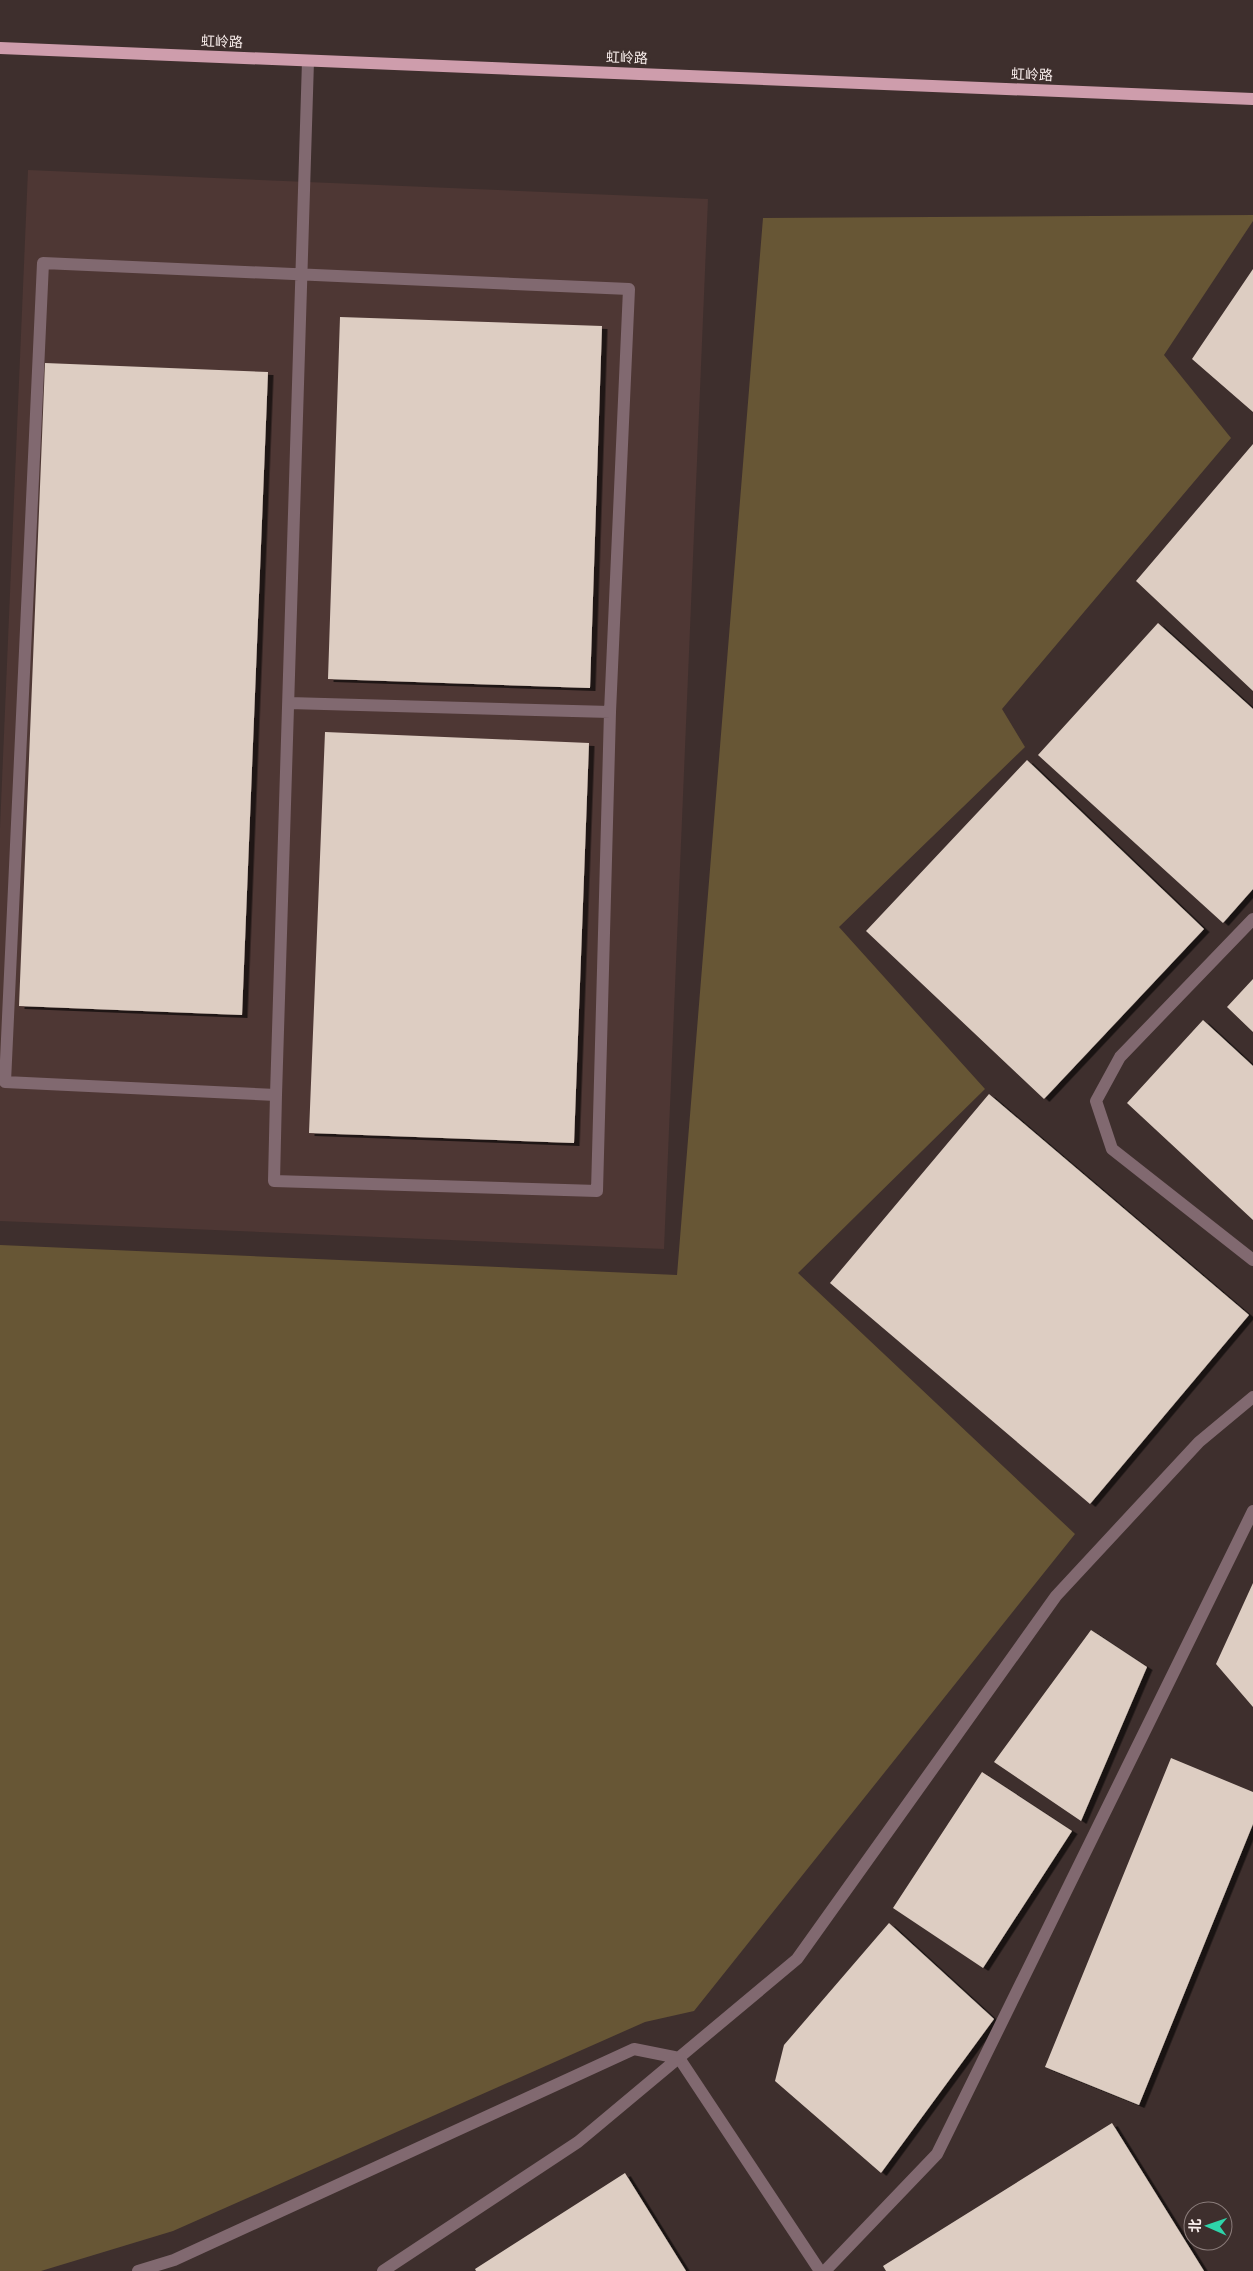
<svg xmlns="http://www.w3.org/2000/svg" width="1253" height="2271" viewBox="0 0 1253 2271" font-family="Rubik,'Noto Sans SC',sans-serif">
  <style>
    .built { fill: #4e3734 }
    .green { fill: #675635 }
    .building { fill: #ddcdc2; filter: url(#shadow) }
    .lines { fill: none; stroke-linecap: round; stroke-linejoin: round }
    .service { stroke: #816970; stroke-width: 12 }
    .minor { stroke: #816970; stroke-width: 12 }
    .primary { stroke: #ce9dac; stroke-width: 12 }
    .labels { text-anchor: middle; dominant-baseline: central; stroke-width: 5; stroke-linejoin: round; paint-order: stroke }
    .street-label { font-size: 14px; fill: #fbf0ee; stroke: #3e2f2d }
  </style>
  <defs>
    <filter id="shadow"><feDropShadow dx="5.5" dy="3" stdDeviation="0" flood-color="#0009"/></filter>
  </defs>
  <rect width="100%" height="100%" fill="#3e2f2d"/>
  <!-- built -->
  <path class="built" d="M28,170L708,199L664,1249L0,1221V828Z"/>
  <!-- green -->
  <path class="green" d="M1253,215V221L1164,355L1231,438L1002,709L1025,747L839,927L985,1089L798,1273L1075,1534L694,2011L645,2022L173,2231L41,2271H0V1245L677,1275L763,218Z"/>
  <!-- building -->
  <path class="building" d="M1253,269V412L1192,359Z
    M340,317L602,326L590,688L328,679Z
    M45,363L268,372L242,1015L19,1006Z
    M1253,444V691L1136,581Z
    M1158,623L1253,709V889L1223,923L1038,755Z
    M325,732L589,743L574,1143L309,1133Z
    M1027,760L1204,929L1044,1099L866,931Z
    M1253,979V1032L1227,1007Z
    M1203,1020L1253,1066V1220L1127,1103Z
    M989,1094L1249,1315L1090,1504L830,1283Z
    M1253,1583V1707L1216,1664Z
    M1091,1630L1147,1667L1081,1821L994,1762Z
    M1171,1758L1253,1792V1824L1139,2105L1045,2067Z
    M982,1772L1072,1831L983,1968L893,1908Z
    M889,1923L994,2019L881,2173L775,2081L784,2045Z
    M1112,2123L1204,2271H886L883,2266Z
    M625,2173L686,2271H476L475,2269Z"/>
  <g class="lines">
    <!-- service -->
    <path class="service" d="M289,703L610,712L597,1191L274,1181L276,1095L308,61
      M1253,919L1120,1057L1096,1101L1112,1149L1253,1260
      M276,1095L5,1082L43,263L629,289L610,712
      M679,2058L820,2271
      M825,2271L937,2154L1253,1511"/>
    <!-- minor -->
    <path class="minor" d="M138,2271L174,2260L634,2049L679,2058
      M383,2271L578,2142L797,1959L1056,1596L1199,1442L1253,1397"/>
    <!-- primary -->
    <path class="primary" d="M0,48L1253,99"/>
  </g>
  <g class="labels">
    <!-- street labels -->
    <g class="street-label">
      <text transform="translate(222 42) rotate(2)">虹岭路</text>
      <text transform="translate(627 58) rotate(2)">虹岭路</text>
      <text transform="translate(1032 75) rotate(2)">虹岭路</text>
    </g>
  </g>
  <!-- north arrow -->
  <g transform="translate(1208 2226) rotate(272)"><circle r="24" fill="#3e2f2d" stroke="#8a7c7a"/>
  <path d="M0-4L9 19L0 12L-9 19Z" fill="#2ed4aa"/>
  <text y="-8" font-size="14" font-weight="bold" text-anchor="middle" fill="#fbf0ee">北</text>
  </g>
</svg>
